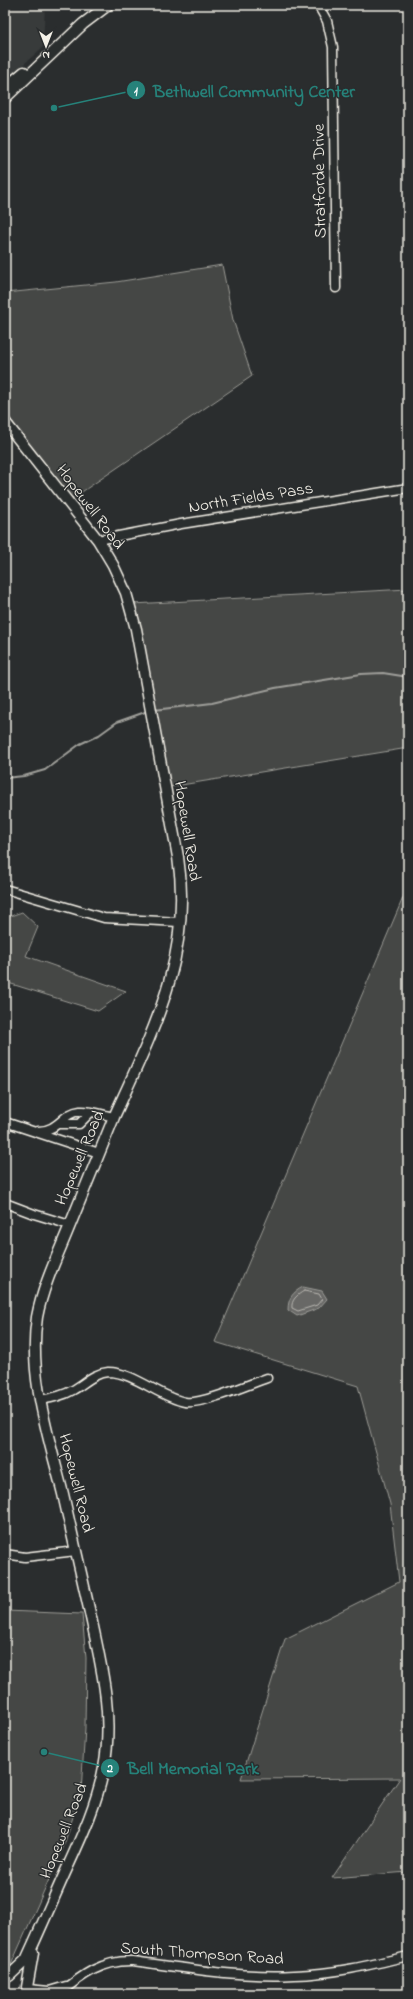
<svg xmlns="http://www.w3.org/2000/svg" width="413" height="1999" viewBox="0 0 413 1999" font-family="'Indie Flower',sans-serif">
  <style>
    .built { fill: #373a3a }
    .green { fill: #444645; stroke: #9c9c96 }
    .water { fill: #676866; stroke: #9f9f9a }
    .lines { fill: none; stroke-linecap: round; stroke-linejoin: round }
    .shore { stroke: #bcbab4; stroke-width: 1 }
    .stream { stroke: #9f9f9a; stroke-width: 2 }
    .minor-casing { stroke: #f4f1e8; stroke-width: 11 }
    .tertiary-casing { stroke: #f4f1e8; stroke-width: 13 }
    .minor { stroke: #2a2d2e; stroke-width: 8 }
    .tertiary { stroke: #2a2d2e; stroke-width: 10 }
    .labels { text-anchor: middle; dominant-baseline: central; stroke-width: 3; stroke-linejoin: round; paint-order: stroke }
    .street-label { font-size: 17px; fill: #f4f1e8; stroke: #2a2d2e }
    .leader { fill: none; stroke: #26827a; stroke-width: 1.5 }
    .callout-dot { fill: #26827a; stroke: #2a2d2e; stroke-width: 1.5 }
    .mark-label { font-size: 12px; text-anchor: middle; font-weight: bold; fill: #fff }
    .callout-label { font-size: 18px; text-anchor: middle; font-weight: bold; fill: #26827a; stroke: #2a2d2e; stroke-width: 3; stroke-linejoin: round; paint-order: stroke }
  </style>
  <rect width="100%" height="100%" fill="#2a2d2e"/>
  <filter id="ink" filterUnits="userSpaceOnUse"><feTurbulence type="fractalNoise" baseFrequency=".025" numOctaves="2"/><feDisplacementMap in="SourceGraphic" scale="8" xChannelSelector="R" yChannelSelector="G"/><feConvolveMatrix kernelMatrix="1 2 1 2 8 2 1 2 1" color-interpolation-filters="sRGB"/></filter>
  <g filter="url(#ink)">
    <!-- built -->
    <path class="built" d="M5,5H45L43,47L5,81Z"/>
    <!-- green -->
    <path class="green" d="M222,265L233,320L252,376L67,502L5,411V293L116,282Z
      M408,589V748L169,787L133,604Z
      M408,886V1872L332,1878L400,1778L241,1779L285,1639L399,1582L390,1504L358,1386L215,1342Z
      M22,912L38,927L26,956L126,991L98,1011L5,982V918Z
      M5,1611L82,1614L86,1658L85,1728L81,1792L63,1848L10,1967L5,1970Z"/>
    <!-- water -->
    <path class="water" d="M303,1287L322,1291L327,1299L319,1308L297,1316L288,1310C288,1298 293,1292 303,1287Z"/>
    <g class="lines">
      <!-- shore -->
      <path class="shore" d="M304,1291L319,1294L322,1299L317,1305L298,1311L292,1308C291,1300 297,1295 304,1291Z"/>
      <!-- stream -->
      <path class="stream" d="M154,710L212,703L275,688L361,674L383,673L408,677
        M5,778L24,776L45,770L80,744L99,735L117,722L148,711"/>
      <defs>
        <path id="minor" d="M318,5L327,21L333,47L336,288
          M98,540L181,524L408,488
          M5,889L104,918L179,922
          M5,1122L99,1153
          M58,1124H79L91,1112
          M38,1131C59,1131 62,1113 80,1111C91,1110 104,1115 114,1117
          M5,1203L34,1214L70,1225
          M41,1400C52,1398 63,1396 73,1390C84,1384 94,1373 108,1372C134,1372 159,1397 185,1402C202,1405 249,1384 267,1378
          M5,1554L25,1557L76,1551
          M28,1989L49,1991L66,1986
          M59,1994C82,1975 102,1960 133,1961C186,1968 240,1978 294,1975C333,1974 371,1965 408,1956"/>
        <path id="tertiary" d="M5,88L24,72
          M5,98L83,24L108,5
          M5,422L98,540L113,565L126,593L136,629L178,857C193,955 153,1031 114,1117C99,1153 85,1189 70,1225C58,1255 43,1285 37,1317C28,1376 49,1438 63,1494C72,1533 81,1573 90,1613C101,1664 114,1715 104,1767C97,1805 80,1840 64,1875C51,1904 39,1932 26,1960L9,1976
          M27,1987L33,1953"/>
      </defs>
      <!-- minor casing -->
      <use href="#minor" class="minor-casing"/>
      <!-- tertiary casing -->
      <use href="#tertiary" class="tertiary-casing"/>
      <!-- minor -->
      <use href="#minor" class="minor"/>
      <!-- tertiary -->
      <use href="#tertiary" class="tertiary"/>
    </g>
  </g>
  <g class="labels">
    <!-- street labels -->
    <g class="street-label">
      <text transform="translate(320 181) rotate(-91)">Stratforde Drive</text>
      <text transform="translate(251 498) rotate(-9)">North Fields Pass</text>
      <text transform="translate(90 507) rotate(53)">Hopewell Road</text>
      <text transform="translate(187 831) rotate(81)">Hopewell Road</text>
      <text transform="translate(80 1158) rotate(-67)">Hopewell Road</text>
      <text transform="translate(76 1483) rotate(76)">Hopewell Road</text>
      <text transform="translate(64 1831) rotate(-68)">Hopewell Road</text>
      <text transform="translate(202 1954) rotate(4)">South Thompson Road</text>
    </g>
  </g>
  <!-- callouts -->
  <path class="leader" d="M54 108L136 90M44 1752L110 1768"/>
  <g class="callout-dot">
    <circle cx="54" cy="108" r="4"/>
    <circle cx="44" cy="1752" r="4"/>
    <circle cx="136" cy="90" r="10"/>
    <circle cx="110" cy="1768" r="10"/>
  </g>
  <g class="mark-label">
    <text x="136" y="95">1</text>
    <text x="110" y="1772">2</text>
  </g>
  <g class="callout-label">
    <text x="254" y="97">Bethwell Community Center</text>
    <text x="193" y="1774">Bell Memorial Park</text>
  </g>
  <!-- margin -->
  <rect width="413" height="1999" fill="none" stroke="#2a2d2e" stroke-width="20"/>
  <rect x="10" y="10" width="393" height="1979" fill="none" stroke="#f4f1e8" stroke-width="1.5" filter="url(#ink)"/>
  <!-- north arrow -->
  <g transform="translate(46 46) rotate(180)" stroke="#2a2d2e" stroke-width="3" paint-order="stroke">
  <path d="M0-3L7 15L0 10L-7 15Z" fill="#f4f1e8"/>
  <text y="-6" font-size="11" font-weight="bold" text-anchor="middle" fill="#f4f1e8">N</text>
  </g>
</svg>
